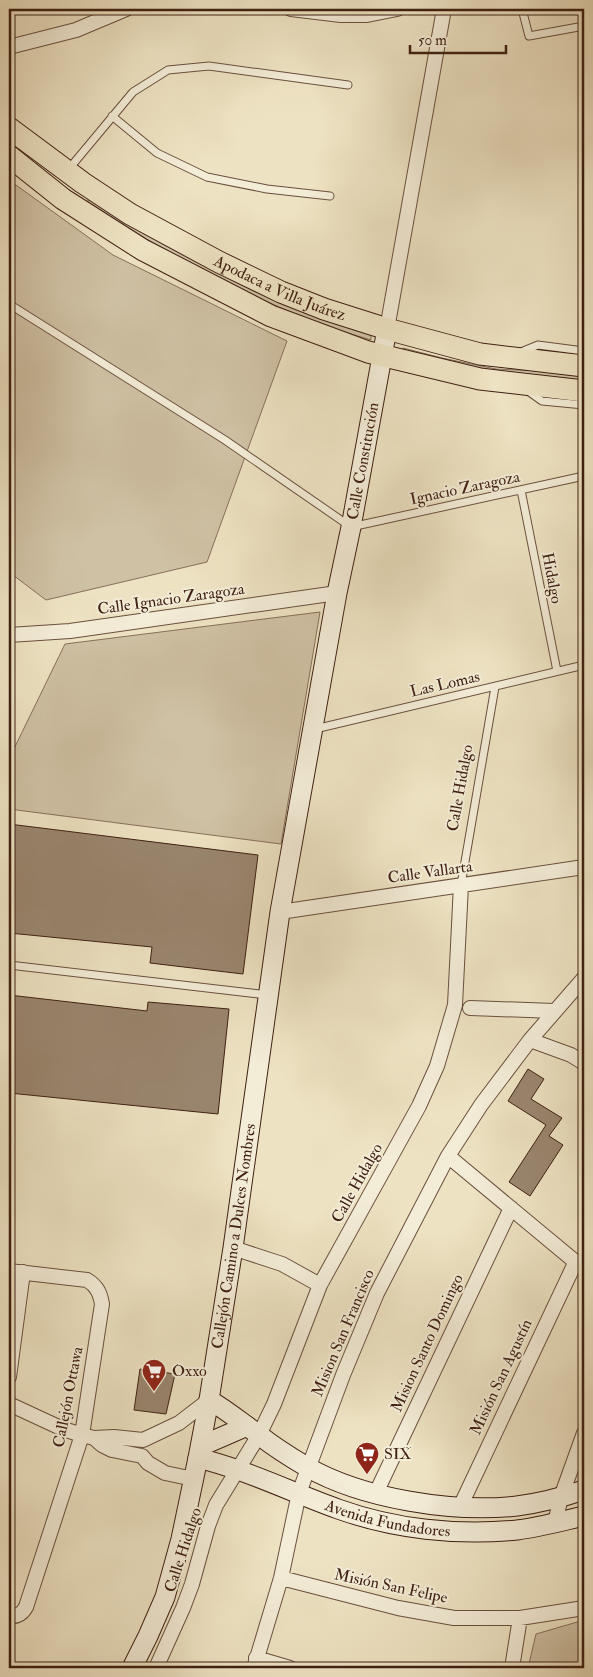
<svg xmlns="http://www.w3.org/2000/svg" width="593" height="1677" viewBox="0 0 593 1677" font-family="'IM FELL Double Pica',serif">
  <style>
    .green { fill: #cfc1a4; stroke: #87705b }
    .building { fill: #99856e; stroke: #3f2012 }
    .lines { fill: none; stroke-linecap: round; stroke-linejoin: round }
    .lane-casing { stroke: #6a503e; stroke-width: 9 }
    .street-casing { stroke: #6a503e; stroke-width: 16 }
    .secondary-casing { stroke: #3f2012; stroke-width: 21 }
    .primary-casing { stroke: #3f2012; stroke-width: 23 }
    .lane { stroke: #f3ecd7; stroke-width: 7 }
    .street { stroke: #f3ecd7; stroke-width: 14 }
    .secondary { stroke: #f3ecd7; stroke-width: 19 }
    .primary { stroke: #ede2c2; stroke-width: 21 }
    .labels { text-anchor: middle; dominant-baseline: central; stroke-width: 4; stroke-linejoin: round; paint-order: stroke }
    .street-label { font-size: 16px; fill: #3f2012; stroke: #f3ecd7 }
    .poi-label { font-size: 16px; fill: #3f2012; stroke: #f3ecd7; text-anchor: start }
  </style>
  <rect width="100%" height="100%" fill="#ede2c2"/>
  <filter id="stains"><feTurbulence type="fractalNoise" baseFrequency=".004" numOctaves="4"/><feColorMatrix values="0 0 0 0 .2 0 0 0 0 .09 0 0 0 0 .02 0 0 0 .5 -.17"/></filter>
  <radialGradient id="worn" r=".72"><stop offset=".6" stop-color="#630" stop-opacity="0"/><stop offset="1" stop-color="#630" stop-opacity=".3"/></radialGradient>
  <!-- green -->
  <path class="green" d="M9,180L113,255L287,341L207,562L46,600L9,572Z
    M88,198L371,334V340C270,311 183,262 95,208L88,203Z
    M403,348L442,358L496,369L540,371L584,375V381L488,370L403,351Z
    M320,612L281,844L9,809V759L65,644Z
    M584,1620V1668H528L536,1634Z"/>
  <!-- building -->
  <path class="building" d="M9,824L258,855L243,974L150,963L152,947L9,933Z
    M9,995L147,1011L148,1002L229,1009L218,1114L9,1093Z
    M528,1069L544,1079L531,1099L562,1118L549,1136L563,1145L530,1196L509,1182L546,1125L508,1101Z
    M140,1369L175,1374L166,1414L134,1410Z"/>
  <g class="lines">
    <defs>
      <path id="lane" d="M522,9L529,36L584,26
        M112,116L157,153L207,177L267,189L330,196
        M68,170L133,92L168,70L209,66L348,85
        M9,304L225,440L351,527L584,476
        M521,352L538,345L584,351
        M528,391L542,401L584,405
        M521,490L557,671
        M315,729L584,665
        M461,885L495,687
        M9,965L268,995"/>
      <path id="street" d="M291,9L341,15H367L397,9
        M9,47L76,30L126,9
        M387,329L444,9
        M9,635L70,631L337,593
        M280,912L584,867
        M470,1008L554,1011
        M530,1040L571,1055L584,1063
        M448,1156L584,1269
        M233,1248L282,1264L320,1285
        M9,1271L87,1280C97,1286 100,1293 102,1304L82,1435L26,1607C22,1614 17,1617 9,1616
        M9,1377L23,1272
        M9,1404L63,1429L82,1435L94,1438L114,1437L143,1440L179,1423L209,1400
        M94,1438L102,1445L112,1450L142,1456L148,1463L165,1473L184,1477H194
        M376,1493L511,1208
        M460,1507L576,1261
        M555,1523L561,1497L584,1433
        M281,1578L398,1608L454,1618H520L584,1608
        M256,1658L290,1668
        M156,1668L183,1608L192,1584L208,1526L216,1505L259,1435L274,1404L320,1285L419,1106L437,1066L455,1005L461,885
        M254,1668L281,1578L299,1493L343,1375L377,1293L448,1156L481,1105L530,1040L584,978
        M512,1668L520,1618"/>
      <g id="secondary">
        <path d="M209,1400C227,1410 242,1423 259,1435C274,1447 290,1457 307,1467C363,1499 453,1513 517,1506C540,1503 563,1497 584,1490"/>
        <path d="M201,1446L247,1426"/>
        <path id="s1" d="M198,1458C247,1470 291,1492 338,1509C394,1529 457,1536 517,1530C540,1527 562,1521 584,1516"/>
        <path id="s2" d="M132,1668L148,1636L165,1597L181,1539L198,1458L209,1400L233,1248L280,912L337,593L351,527L387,329"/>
      </g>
      <g id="primary">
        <path id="s3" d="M9,128L83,183L130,214L219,262L281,292L324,309L387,329L480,354L584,366"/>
        <path d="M9,156L63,199L143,250L271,316L368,352L480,379L584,391"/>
      </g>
    </defs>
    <!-- lane casing -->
    <use href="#lane" class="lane-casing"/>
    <!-- street casing -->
    <use href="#street" class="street-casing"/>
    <!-- secondary casing -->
    <use href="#secondary" class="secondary-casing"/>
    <!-- primary casing -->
    <use href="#primary" class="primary-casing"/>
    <!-- lane -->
    <use href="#lane" class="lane"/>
    <!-- street -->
    <use href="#street" class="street"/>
    <!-- secondary -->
    <use href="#secondary" class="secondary"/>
    <!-- primary -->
    <use href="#primary" class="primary"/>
  </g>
  <!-- icons -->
  <defs>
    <symbol id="supermarket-pin" viewBox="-11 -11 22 30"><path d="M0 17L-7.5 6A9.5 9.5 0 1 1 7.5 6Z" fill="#8f2418" stroke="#f3ecd7"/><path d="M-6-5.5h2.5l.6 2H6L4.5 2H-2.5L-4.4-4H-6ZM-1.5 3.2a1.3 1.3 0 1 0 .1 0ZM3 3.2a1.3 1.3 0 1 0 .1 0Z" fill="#fff"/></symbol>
  </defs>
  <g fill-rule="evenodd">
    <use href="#supermarket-pin" x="140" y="1357" width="28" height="38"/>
    <use href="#supermarket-pin" x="353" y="1440" width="28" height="38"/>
  </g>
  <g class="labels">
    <!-- street labels -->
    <g class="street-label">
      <text stroke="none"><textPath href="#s3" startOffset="316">Apodaca a Villa Juárez</textPath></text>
      <text stroke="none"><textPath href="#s2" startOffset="1232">Calle Constitución</textPath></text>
      <text transform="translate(465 488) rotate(-12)">Ignacio Zaragoza</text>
      <text transform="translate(552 578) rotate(79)">Hidalgo</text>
      <text transform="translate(171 599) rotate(-8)">Calle Ignacio Zaragoza</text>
      <text transform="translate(445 684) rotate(-13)">Las Lomas</text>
      <text transform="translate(460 788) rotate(-80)">Calle Hidalgo</text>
      <text transform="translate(430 872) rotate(-8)">Calle Vallarta</text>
      <text transform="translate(357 1183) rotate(-61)">Calle Hidalgo</text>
      <text stroke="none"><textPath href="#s2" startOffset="446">Callejón Camino a Dulces Nombres</textPath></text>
      <text transform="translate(343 1333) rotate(-67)">Mision San Francisco</text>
      <text transform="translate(427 1343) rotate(-65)">Mision Santo Domingo</text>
      <text transform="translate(501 1377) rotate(-65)">Misión San Agustín</text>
      <text transform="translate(68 1397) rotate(-79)">Callejón Ottawa</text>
      <text stroke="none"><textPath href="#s1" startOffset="200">Avenida Fundadores</textPath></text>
      <text transform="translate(183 1550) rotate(-72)">Calle Hidalgo</text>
      <text transform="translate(391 1586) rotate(12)">Misión San Felipe</text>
    </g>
    <!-- poi labels -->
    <g class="poi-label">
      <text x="172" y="1371">Oxxo</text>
      <text x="384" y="1454">SIX</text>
    </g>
  </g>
  <!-- margin -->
  <rect width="593" height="1677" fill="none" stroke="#ede2c2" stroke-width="30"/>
  <rect x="10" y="10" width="573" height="1657" fill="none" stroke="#3f2012" stroke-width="2.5"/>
  <rect x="15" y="15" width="563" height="1647" fill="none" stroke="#3f2012"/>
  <!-- scale -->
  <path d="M410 45v8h96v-8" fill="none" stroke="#3f2012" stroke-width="2.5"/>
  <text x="418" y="45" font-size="15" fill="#3f2012" stroke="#f3ecd7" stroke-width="4" paint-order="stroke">50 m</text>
  <rect width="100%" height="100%" filter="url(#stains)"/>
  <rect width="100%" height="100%" fill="url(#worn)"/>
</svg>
